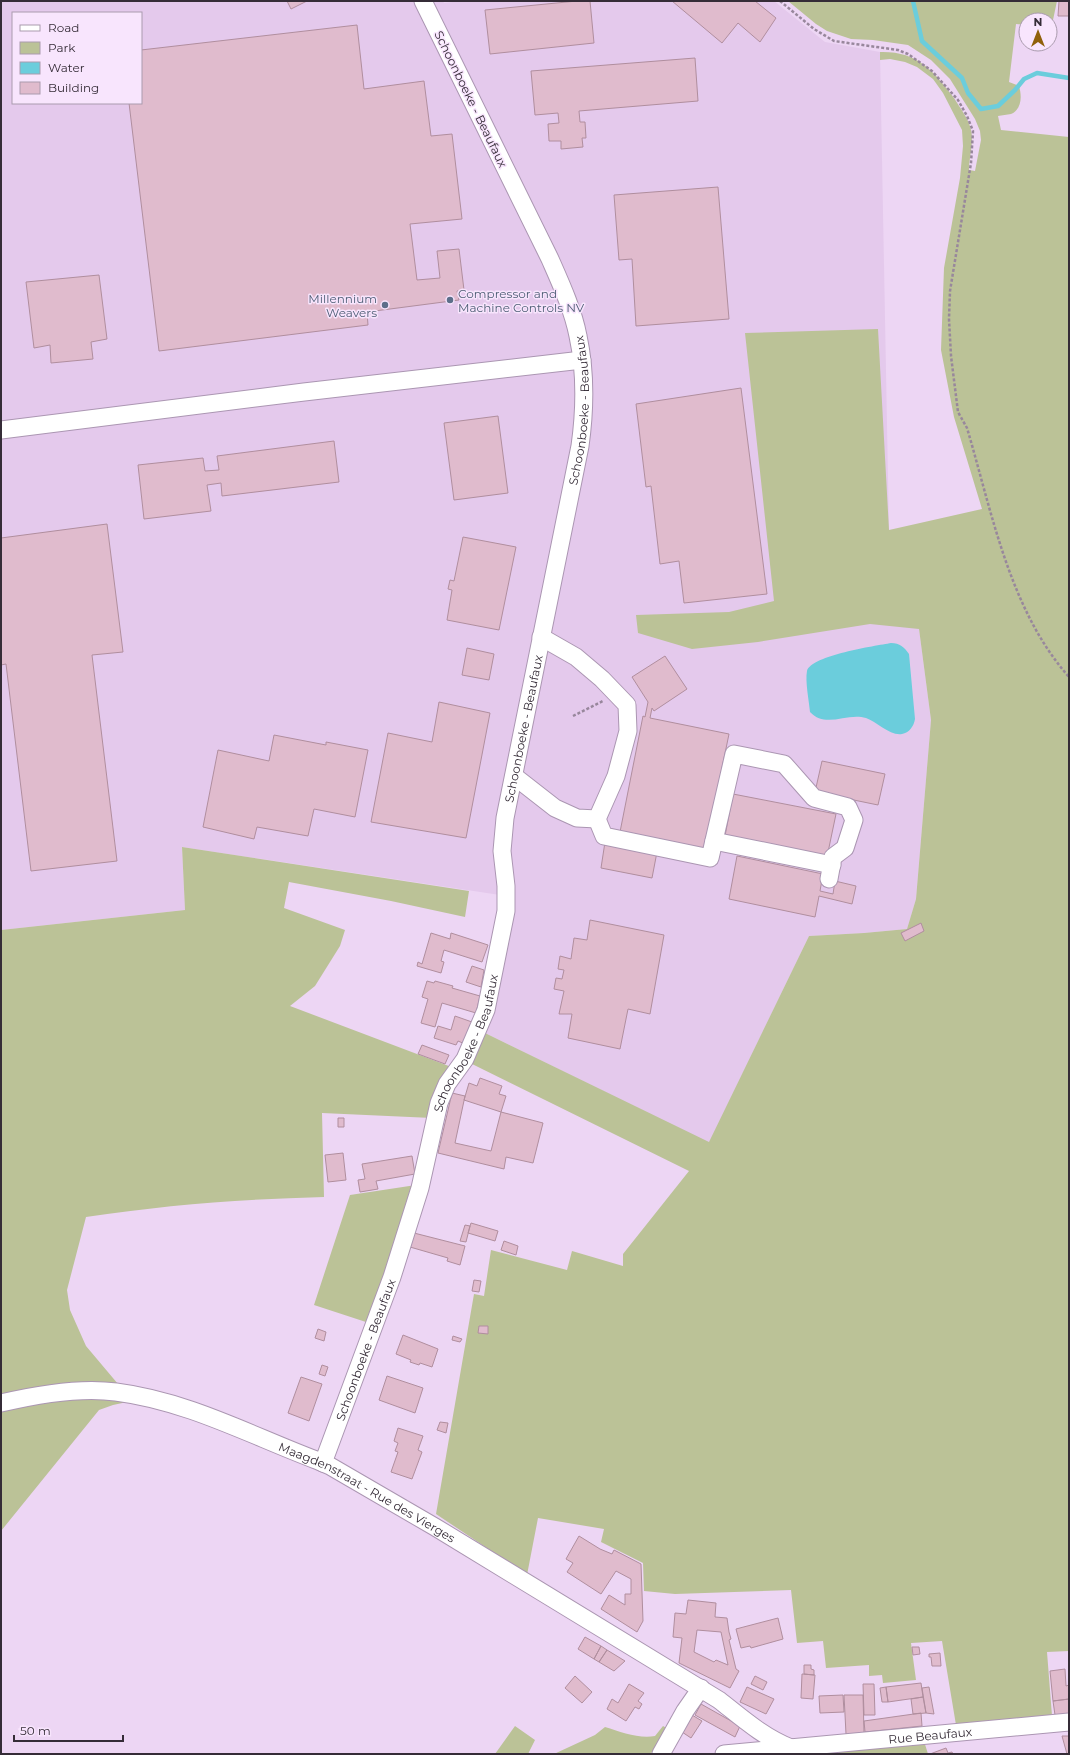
<svg xmlns="http://www.w3.org/2000/svg" width="1070" height="1755" viewBox="0 0 1070 1755" font-family="Montserrat,sans-serif">
  <style>
    .built { fill: #e4c9ec; fill-rule: evenodd }
    .green { fill: #bbc297 }
    .water { fill: #6bcddc }
    .lines { fill: none; stroke-linecap: round; stroke-linejoin: round }
    .stream { stroke: #6bcddc; stroke-width: 4.5 }
    .building { fill: #e0bbcd; stroke: #b08e9e; fill-rule: evenodd }
    .minor-casing { stroke: #ab96b2; stroke-width: 19 }
    .path { stroke: #98879c; stroke-width: 2.5; stroke-dasharray: 3 2; stroke-linecap: butt }
    .minor { stroke: #fff; stroke-width: 17 }
    .service-dot { fill: #5c6f8a; stroke: #f8e5fd; stroke-width: 1.5 }
    .labels { text-anchor: middle; dominant-baseline: central; stroke-width: 3; stroke-linejoin: round; paint-order: stroke }
    .street-label { font-size: 12px; fill: #352c37; stroke: #f8e5fd }
    .service-label { font-size: 12px; fill: #4e5e75; stroke: #f8e5fd; text-anchor: start }
  </style>
  <rect width="100%" height="100%" fill="#edd6f4"/>
  <!-- built -->
  <path class="built" d="M1,1H443L444,3L461,1H774L825,42L880,52L889,530L919,629L931,720L916,899L907,929L864,933L809,936L709,1143L485,1033L494,1015L506,957L514,901L500,895L182,847L185,910L1,930ZM13,13H141V103H13Z"/>
  <!-- green -->
  <path class="green" d="M788,1H1057L1053,20L1050,25V20H1026V25L1016,24L1009,82L1019,86C1022,96 1022,109 1011,114C1007,115 1002,115 998,116L1001,130L1069,137V1651L1047,1652L1052,1716L956,1725L942,1641L911,1643L916,1680L883,1683L882,1675L869,1676V1665L826,1668L823,1641L797,1643L791,1590L675,1594L644,1591L643,1563L601,1542L604,1529L538,1518L527,1575L436,1514L474,1294L484,1296L491,1250L567,1270L572,1251L623,1266V1254L689,1171L470,1063L485,1033L709,1142L809,936L864,933L907,929L916,899L931,720L919,629L870,624L758,642L692,649L638,633L636,615L729,612L774,601L745,333L878,329L889,530L982,509L954,417L941,350L944,268L960,178L963,146L962,130L943,93L933,79L917,67L905,62L890,59L880,60V52C917,51 933,70 954,98C960,108 969,119 971,130C974,142 969,158 969,170L975,171L981,140L980,131L975,119L950,79L931,60L908,45L873,40L851,39L827,31L816,24Z
    M182,847L469,891L465,917L391,901L289,882L284,908L345,930L340,946L315,986L290,1006L454,1068L432,1118L322,1113L324,1197C244,1199 165,1205 86,1217L67,1290L70,1310L86,1346L118,1384L1,1397V930L185,910Z
    M416,1185L369,1323L314,1305L350,1195Z
    M84,1396L127,1402L113,1405L99,1410L1,1531V1410Z
    M515,1726L535,1740L528,1754H495Z
    M663,1726L670,1730L654,1752L646,1754H554L595,1735L605,1727C621,1732 639,1739 655,1736Z
    M924,1741L928,1754H839L838,1750Z"/>
  <!-- water -->
  <path class="water" d="M891,643C900,643 904,647 909,654L915,719C914,726 909,733 902,734C890,736 877,722 866,718C847,712 826,729 810,712C809,701 805,681 807,671C812,655 875,646 891,643Z"/>
  <g class="lines">
    <!-- stream -->
    <path class="stream" d="M913,1L922,41L962,78L968,93L981,109L998,106L1015,90L1024,79L1037,73L1069,78"/>
  </g>
  <!-- building -->
  <path class="building" d="M287,1H307L291,9Z
    M577,1H590L594,43L490,54L485,10Z
    M672,1H755L776,18L760,42L738,23L722,43Z
    M1059,1H1069V16H1058Z
    M357,25L364,89L424,81L431,136L452,134L462,219L410,224L417,280L440,278L437,251L459,249L464,290L457,291L459,300L367,312L368,325L159,351L129,103H141V50Z
    M695,58L698,101L579,111L580,122H585L586,138H582L583,147L561,149V141H549L548,124L559,123L558,113L535,115L531,71Z
    M718,187L729,319L636,326L632,259L619,260L614,195Z
    M99,275L107,339L91,342L93,359L51,363L50,345L34,348L26,282Z
    M741,388L767,594L684,603L679,561L660,564L651,486L646,487L636,404Z
    M498,416L508,493L454,500L444,423Z
    M334,441L339,482L222,496L221,483L207,485L211,511L144,519L138,465L203,458L205,471L219,470L217,456Z
    M107,524L123,652L92,655L117,861L31,871L6,664L1,665V538Z
    M463,537L516,547L499,630L447,620L452,590L448,589L450,580L454,581Z
    M467,648L494,654L489,680L462,675Z
    M665,656L687,689L654,711L652,708L650,718L729,734L705,850L620,832L643,716L645,717L648,702L632,677Z
    M439,702L490,713L466,838L371,822L388,733L432,742Z
    M274,735L326,745V742L368,750L355,817L314,809L308,836L257,827L254,839L203,827L218,750L269,761Z
    M822,761L885,774L878,805L815,792Z
    M733,794L836,814L827,857L725,836Z
    M605,842L657,852L652,878L601,868Z
    M737,856L823,874L820,891L833,894L835,881L856,886L852,904L819,896L815,917L729,899Z
    M590,920L664,935L650,1014L628,1009L620,1049L568,1038L572,1014H559L564,991L554,989L556,978L562,979L564,970L558,969L560,956L571,959L574,938L587,940Z
    M921,923L924,931L905,941L901,933Z
    M431,933L450,939L451,933L488,945L482,962L444,950L441,961L444,962L441,973L417,966L418,962L422,964Z
    M472,966L484,970L481,987L466,982Z
    M427,981L434,983L435,981L453,986L452,988L480,996L476,1013L442,1003L435,1027L421,1023L428,999L422,997Z
    M455,1016L472,1022L465,1044L458,1041L456,1045L434,1038L438,1026L451,1030Z
    M422,1045L449,1055L445,1064L418,1054Z
    M480,1078L502,1086L499,1094L506,1096L501,1112L464,1100L469,1083L477,1086Z
    M452,1093L465,1096L455,1143L491,1151L501,1112L543,1123L533,1163L506,1157L504,1169L438,1153Z
    M338,1118H344V1127H338Z
    M343,1153L346,1180L328,1182L325,1155Z
    M412,1156L415,1174L376,1181L378,1189L360,1192L358,1180L365,1179L362,1164Z
    M471,1223L498,1231L495,1241L468,1233Z
    M465,1225L470,1226L466,1242L460,1241Z
    M414,1233L465,1246L460,1265L447,1261L448,1258L410,1247Z
    M504,1241L518,1246L516,1255L501,1250Z
    M474,1280L481,1281L479,1292L472,1291Z
    M479,1326H488V1334L478,1333Z
    M318,1329L326,1332L324,1341L315,1338Z
    M403,1335L438,1349L432,1367L420,1363L419,1365L410,1362L411,1360L396,1354Z
    M453,1336L462,1339L460,1342L452,1340Z
    M322,1365L328,1367L325,1376L319,1374Z
    M387,1376L423,1388L415,1413L379,1400Z
    M301,1377L322,1384L309,1421L288,1413Z
    M440,1422L448,1423L446,1433L437,1430Z
    M398,1428L423,1436L418,1450L422,1452L412,1479L391,1472L398,1452L395,1451L398,1443L394,1441Z
    M579,1536L600,1549L612,1554L614,1550L641,1564L643,1621L637,1632L601,1609L609,1595L625,1605V1594H631V1579L616,1571L601,1594L567,1572L573,1563L566,1559Z
    M688,1600L716,1603L715,1617L727,1618L729,1632L731,1639L729,1640L736,1669L739,1671L730,1688L679,1663L682,1638L673,1637L675,1613L686,1614ZM697,1630L721,1632L728,1665L716,1660L714,1662L694,1652Z
    M778,1618L783,1639L751,1648L750,1646L741,1648L736,1629Z
    M585,1637L601,1646L594,1659L578,1649Z
    M601,1646L607,1650L599,1662L594,1659Z
    M912,1647H919L920,1654L913,1655Z
    M607,1650L625,1661L614,1671L599,1662Z
    M940,1653L941,1666H932L931,1657H929V1654Z
    M804,1665H811V1669L814,1670V1675L804,1674Z
    M1065,1669L1066,1686L1069,1685V1699L1053,1701L1050,1671Z
    M802,1674L815,1675L813,1699L801,1698Z
    M575,1676L592,1692L582,1703L565,1688Z
    M755,1676L767,1682L763,1690L751,1684Z
    M921,1683L923,1697L888,1702L886,1687Z
    M629,1684L644,1693L638,1701L642,1704L639,1709L635,1707L626,1721L607,1709L612,1699L618,1703Z
    M863,1684H874L875,1715H864Z
    M747,1687L774,1699L766,1714L740,1702Z
    M886,1687L888,1702H882L880,1688Z
    M929,1687L934,1714L926,1713L922,1688Z
    M843,1695L844,1712L820,1713L819,1696Z
    M844,1695H863L864,1733L846,1734Z
    M923,1697L926,1713L913,1714L911,1699Z
    M1069,1699V1714L1055,1715L1053,1701Z
    M701,1704L740,1726L735,1737L695,1715Z
    M921,1713L922,1726L865,1732L864,1721Z
    M692,1715L702,1721L691,1738L682,1732Z
    M1062,1736H1069V1754H1067Z
    M946,1748L948,1753L952,1752L953,1754H930Z"/>
  <g class="lines">
    <defs>
      <g id="minor">
        <path d="M1,430L304,392L582,360"/>
        <path d="M514,776L555,808L577,818L597,819L616,776L628,731L627,705L602,679L576,657L541,637"/>
        <path d="M597,819L604,836L710,858L734,754L784,764L814,798L848,807L854,820L845,848L833,857L829,879"/>
        <path d="M714,841L832,865"/>
        <path id="s1" d="M1,1403C35,1395 81,1387 116,1392C187,1401 250,1435 316,1460L330,1466L435,1527L719,1700C742,1718 763,1737 791,1748"/>
        <path id="s2" d="M323,1463L392,1277L420,1188L439,1103L447,1084L465,1059L486,1010L506,911V886L502,851L505,818L580,446C585,410 586,373 578,336C573,310 561,284 550,259L423,1"/>
        <path d="M661,1754L685,1711L701,1688"/>
        <path id="s3" d="M724,1754L1069,1722"/>
      </g>
    </defs>
    <!-- minor casing -->
    <use href="#minor" class="minor-casing"/>
    <!-- path -->
    <path class="path" d="M780,1L814,29L834,41L898,50L908,54L932,71L958,100L967,116L973,131L971,163L950,291L949,319L951,356L958,412L967,428C992,512 1009,609 1069,677
      M573,716L603,701"/>
    <!-- minor -->
    <use href="#minor" class="minor"/>
  </g>
  <!-- markers -->
  <g class="service-dot">
    <circle cx="450" cy="300" r="4"/>
    <circle cx="385" cy="305" r="4"/>
  </g>
  <g class="labels">
    <!-- street labels -->
    <g class="street-label">
      <text transform="translate(471 99) rotate(64)">Schoonboeke - Beaufaux</text>
      <text stroke="none"><textPath href="#s2" startOffset="1093">Schoonboeke - Beaufaux</textPath></text>
      <text stroke="none"><textPath href="#s2" startOffset="769">Schoonboeke - Beaufaux</textPath></text>
      <text stroke="none"><textPath href="#s2" startOffset="445">Schoonboeke - Beaufaux</textPath></text>
      <text stroke="none"><textPath href="#s2" startOffset="121">Schoonboeke - Beaufaux</textPath></text>
      <text stroke="none"><textPath href="#s1" startOffset="388">Maagdenstraat - Rue des Vierges</textPath></text>
      <text stroke="none"><textPath href="#s3" startOffset="207">Rue Beaufaux</textPath></text>
    </g>
    <!-- service labels -->
    <g class="service-label">
      <text x="458" y="293">Compressor and<tspan x="458" dy="14">Machine Controls NV</tspan></text>
      <text x="377" y="298" text-anchor="end">Millennium<tspan x="377" dy="14">Weavers</tspan></text>
    </g>
  </g>
  <!-- border -->
  <rect width="1070" height="1755" fill="none" stroke="#352c37" stroke-width="4"/>
  <!-- legend -->
  <rect x="12" y="12" width="130" height="92" fill="#f8e5fd" stroke="#aa9bae"/>
  <rect x="20" y="25" width="20" height="6" fill="#ffffff" stroke="#aa9bae"/>
  <text x="48" y="32" font-size="12" fill="#352c37">Road</text>
  <rect x="20" y="42" width="20" height="12" fill="#bbc297" stroke="#aa9bae"/>
  <text x="48" y="52" font-size="12" fill="#352c37">Park</text>
  <rect x="20" y="62" width="20" height="12" fill="#6bcddc" stroke="#aa9bae"/>
  <text x="48" y="72" font-size="12" fill="#352c37">Water</text>
  <rect x="20" y="82" width="20" height="12" fill="#e0bbcd" stroke="#aa9bae"/>
  <text x="48" y="92" font-size="12" fill="#352c37">Building</text>
  <!-- north arrow -->
  <g transform="translate(1038 32)"><circle r="19" fill="#f8e5fd" stroke="#aa9bae"/>
  <path d="M0-3L7 15L0 10L-7 15Z" fill="#90600b"/>
  <text y="-6" font-size="11" font-weight="bold" text-anchor="middle" fill="#352c37">N</text>
  </g>
  <!-- scale -->
  <path d="M14 1735v6h109v-6" fill="none" stroke="#352c37" stroke-width="2"/>
  <text x="20" y="1735" font-size="12" fill="#352c37" stroke="#f8e5fd" stroke-width="3" paint-order="stroke">50 m</text>
</svg>
